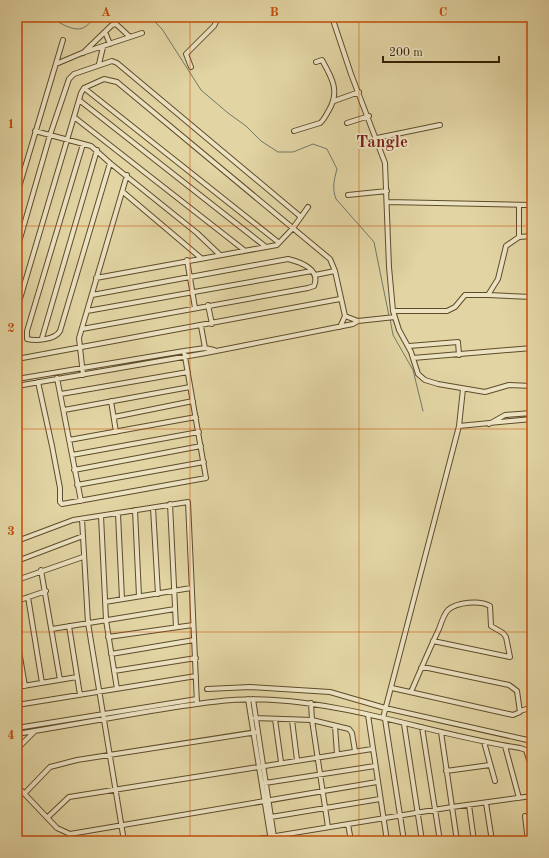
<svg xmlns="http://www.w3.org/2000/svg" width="549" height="858" viewBox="0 0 549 858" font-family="'Old Standard TT',serif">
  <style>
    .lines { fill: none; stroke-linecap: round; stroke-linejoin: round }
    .stream { stroke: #6e7a68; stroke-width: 1 }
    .minor-casing { stroke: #5f4c2a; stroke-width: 6 }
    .minor { stroke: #ece3c3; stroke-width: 4 }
    .grid { fill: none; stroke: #c44d0a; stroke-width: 1; stroke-opacity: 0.55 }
    .labels { text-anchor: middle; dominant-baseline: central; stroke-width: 3.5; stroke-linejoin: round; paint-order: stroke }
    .quarter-label { font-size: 17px; font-weight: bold; fill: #7a1f14; stroke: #ece3c3 }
    .neatline { fill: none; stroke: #c44d0a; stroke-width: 1.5 }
    .grid-label { font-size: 13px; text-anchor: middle; font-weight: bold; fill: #c44d0a }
  </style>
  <rect width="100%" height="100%" fill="#e2d4a3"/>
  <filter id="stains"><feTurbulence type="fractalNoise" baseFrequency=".005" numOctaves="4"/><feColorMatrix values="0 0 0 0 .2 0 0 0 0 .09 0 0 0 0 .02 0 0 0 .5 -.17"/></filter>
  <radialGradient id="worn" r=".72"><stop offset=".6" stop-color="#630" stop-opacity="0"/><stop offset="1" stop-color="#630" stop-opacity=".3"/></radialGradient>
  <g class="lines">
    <!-- stream -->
    <path class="stream" d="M51,17C59,23 74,32 83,28C88,26 92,20 95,17
      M127,17H148L153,20L162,29L201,90L228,113L246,126L261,141L278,152H293L313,144L327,149L337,169C334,180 332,188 336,199L374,242L389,316
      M17,33L24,17
      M390,319L393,335L413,370L423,411"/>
    <defs>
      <path id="minor" d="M332,17L351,74L385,163L389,267L393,311L399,330L411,352L418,374L425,380L438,384L485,392L509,385L532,386
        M105,32L110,44
        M83,53L112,25L116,24L130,37
        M56,64L82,53L142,33
        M99,64L103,47
        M191,67L186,54L214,26L216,22L213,17
        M84,88L278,242
        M79,100L266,247
        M334,101L359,92
        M74,117L244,250
        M347,123L369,116
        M35,131L91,146L110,163L197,233L219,254
        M294,131L320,123C324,120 326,115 329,110C340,91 332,78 322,60L316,62
        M377,138L440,125
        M83,144L27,331V339C36,341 55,340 60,331L110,163
        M123,192L201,258
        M17,194L63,40
        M348,195L387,191
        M387,202L532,205
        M519,205V237
        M17,249L50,135L69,79L74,74L112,61L117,63L301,217
        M187,260L195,308
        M315,275L335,271
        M96,278L277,245L293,228L308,207
        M488,295L532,297
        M208,305L212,324
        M17,309L81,93L84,88L104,79L117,82L330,259L335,271L345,316L358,321L395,317
        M87,311L312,271
        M393,311H447L455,307L465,295H488L498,279L506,246L519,237L532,236
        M201,326L205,348
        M340,327L345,316
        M82,329L308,288L314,286C321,269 300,262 288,259L92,295
        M42,338L97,150
        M409,346L458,342L459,355
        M413,358L532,348
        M17,359L340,299
        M83,375L79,338L127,175
        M57,378L81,501
        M17,379L184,351L205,348L214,350
        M38,382L52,446L60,488V502L62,504L206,478L184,351
        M17,386L206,353L353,324L358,321
        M61,394L188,372
        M111,401L116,432
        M64,410L190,387
        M114,417L193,401
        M489,424L505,415L532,413
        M459,426L532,419
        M69,440L196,417
        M72,455L199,432
        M74,470L201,446
        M77,485L204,462
        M170,504L176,627
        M153,508L158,594
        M135,510L139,596
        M118,514L122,599
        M101,516L106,620L117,689
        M82,519L88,623L124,841
        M17,541L73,520L188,502L197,704
        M17,561L83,536
        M41,570L60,680
        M17,580L83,557
        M28,597L42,683
        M17,601L46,591
        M105,602L191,588
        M69,626L80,695
        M52,629L175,609
        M108,637L193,625
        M17,639L25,686
        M111,654L194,640
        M114,671L196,658
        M17,687L77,677
        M392,688L513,715L520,712L517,691L509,685L428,668H421
        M207,689L250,687L330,692L385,708L532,741
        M411,692C420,671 429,650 439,629C441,623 444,614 448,610C457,602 480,600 490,606L491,626L503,633L506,637L510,657L433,641
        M248,699L271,841
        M253,699L274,837
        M311,703L312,720L328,827
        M17,705L196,676
        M520,711L530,708
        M368,715L387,841
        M255,718L312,720L349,729L352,733L355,751
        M383,718L459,426L463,389
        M275,719L281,762
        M385,719L404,841
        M292,720L297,760
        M404,724L422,841
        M335,726L337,754
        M422,727L440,841
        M17,728L197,699
        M441,732L457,841
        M17,734C60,727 103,719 145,712C188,705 231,697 274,700C358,705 438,736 520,748L526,750L532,769
        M484,742L495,781
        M505,746L519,798
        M17,749L35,731
        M446,771L490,765
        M265,783L375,766
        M17,786L57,828L70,834L377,782
        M25,793L50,767L77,760L257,732
        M486,803L492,841
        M469,805L474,841
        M525,816L527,833
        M48,817L69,797L372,749
        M271,817L380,799
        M348,824L351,841
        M17,834L24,841
        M245,841L452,807L532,796
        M528,841L527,833L532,832"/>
    </defs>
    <!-- minor casing -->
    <use href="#minor" class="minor-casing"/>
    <!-- minor -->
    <use href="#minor" class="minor"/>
  </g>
  <!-- grid -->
  <path class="grid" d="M190,17V841M359,17V841M17,226H532M17,429H532M17,632H532"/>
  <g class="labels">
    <!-- quarter labels -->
    <g class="quarter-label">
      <text x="382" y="142">Tangle</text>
    </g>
  </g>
  <!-- margin -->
  <rect width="549" height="858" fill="none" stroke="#e2d4a3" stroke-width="44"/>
  <!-- scale -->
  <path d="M383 56v6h116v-6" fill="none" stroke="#331e02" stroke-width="2"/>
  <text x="389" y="56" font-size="12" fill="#331e02" stroke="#ece3c3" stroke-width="3" paint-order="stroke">200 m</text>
  <rect x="22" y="22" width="505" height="814" class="neatline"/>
  <g class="grid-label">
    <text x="106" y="16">A</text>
    <text x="274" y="16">B</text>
    <text x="443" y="16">C</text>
    <text x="11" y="128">1</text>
    <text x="11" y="332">2</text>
    <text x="11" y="535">3</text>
    <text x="11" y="739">4</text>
  </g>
  <rect width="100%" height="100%" filter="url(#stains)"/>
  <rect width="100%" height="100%" fill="url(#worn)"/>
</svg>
